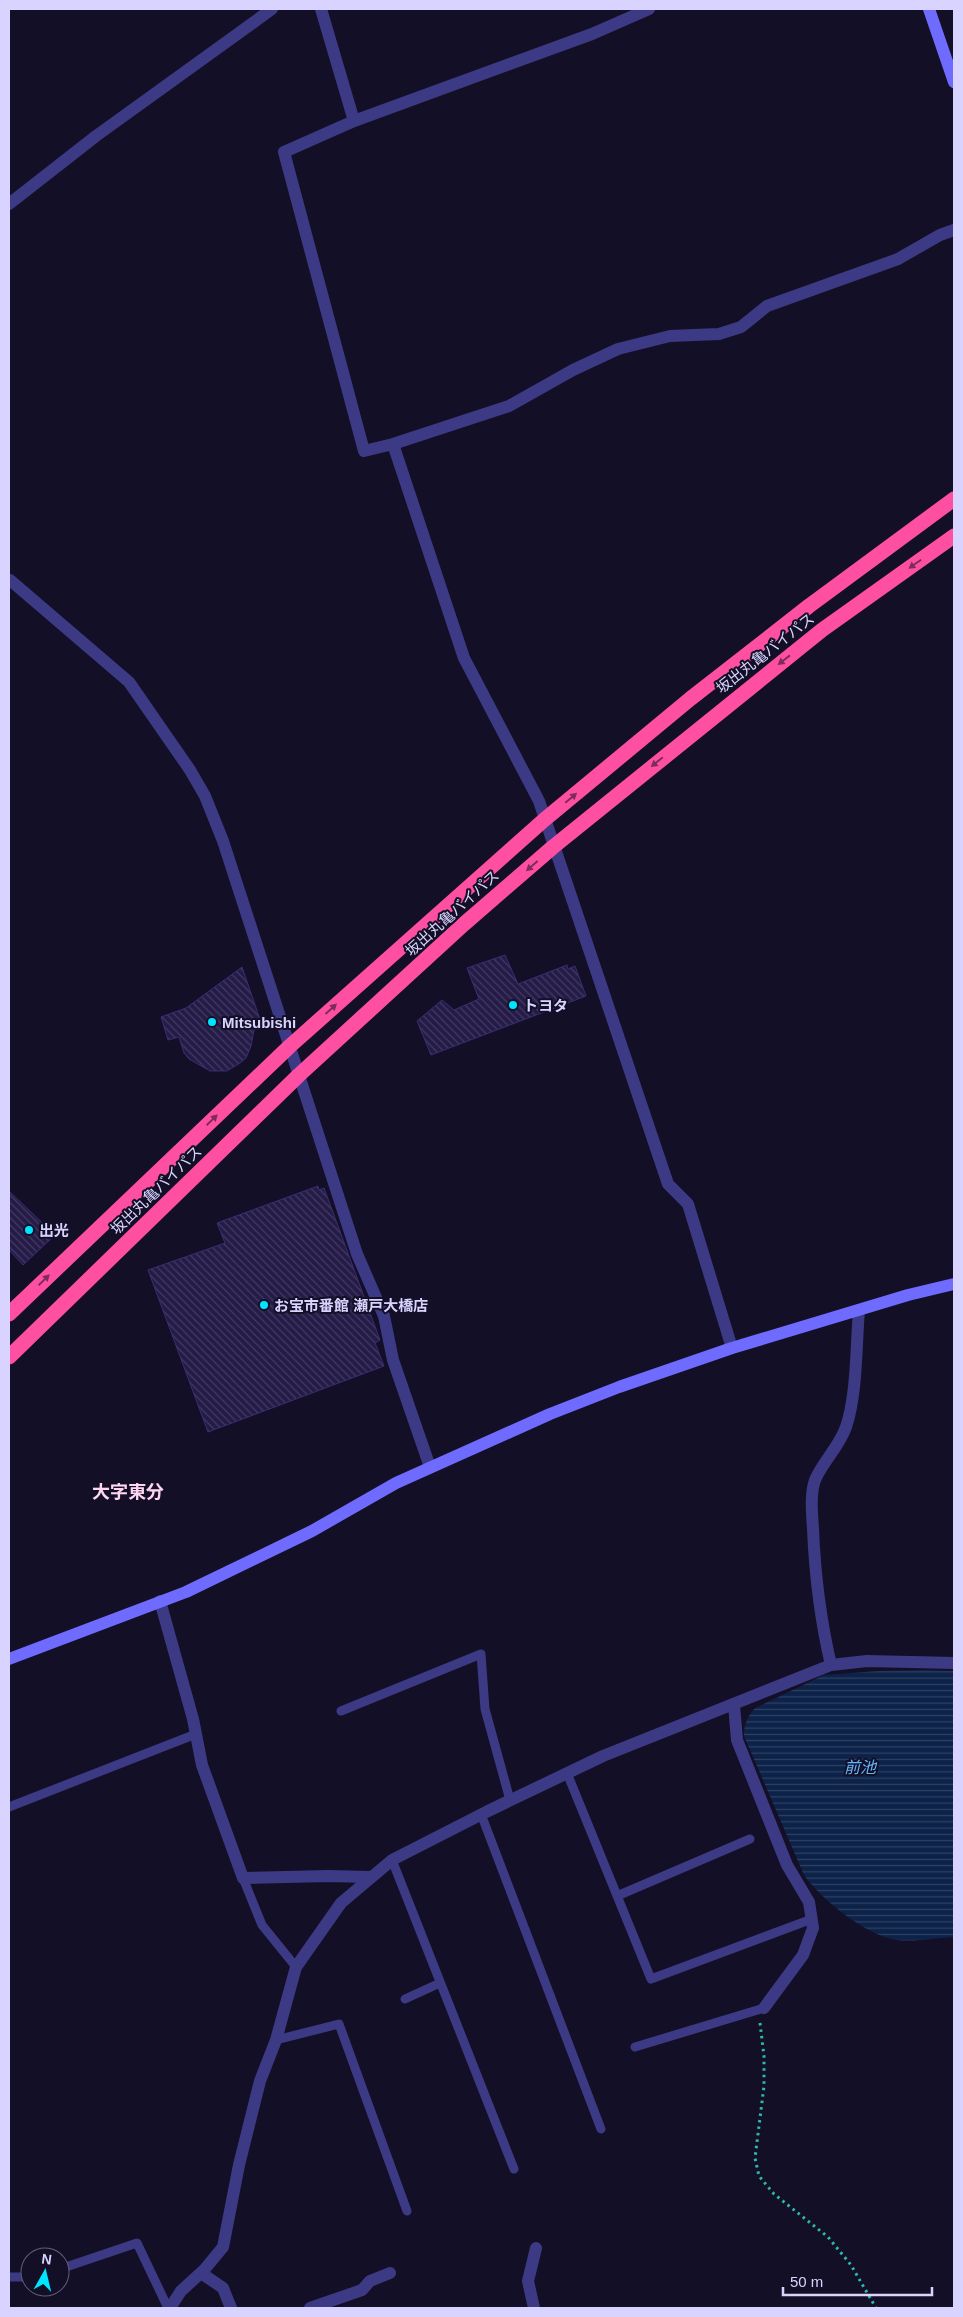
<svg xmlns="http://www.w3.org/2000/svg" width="963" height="2317" viewBox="0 0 963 2317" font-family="Arial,'Noto Sans JP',sans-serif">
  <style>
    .water { fill: url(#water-rules) }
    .building { fill: url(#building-back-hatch); stroke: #3b2d73 }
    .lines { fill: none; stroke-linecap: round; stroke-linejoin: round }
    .path { stroke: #2fb8b0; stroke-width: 3; stroke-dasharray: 2.5 4; stroke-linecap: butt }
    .lane { stroke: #3d3a85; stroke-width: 9 }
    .street { stroke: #3d3a85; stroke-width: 12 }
    .secondary { stroke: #6f6bff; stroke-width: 12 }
    .highway { stroke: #ff4fa3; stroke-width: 15 }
    .oneway { fill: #7d2c5e }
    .poi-dot { fill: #00e5ff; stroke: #130f26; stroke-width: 2 }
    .labels { text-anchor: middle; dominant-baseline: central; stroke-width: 4; stroke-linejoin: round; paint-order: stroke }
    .street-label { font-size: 15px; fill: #d9d4ff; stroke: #130f26 }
    .poi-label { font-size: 15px; font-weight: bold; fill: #d9d4ff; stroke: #130f26; text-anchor: start }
    .water-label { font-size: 16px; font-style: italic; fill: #62b6ff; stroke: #130f26 }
    .quarter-label { font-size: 18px; font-weight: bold; fill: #ffd6f0; stroke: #130f26 }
  </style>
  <defs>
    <pattern id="water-rules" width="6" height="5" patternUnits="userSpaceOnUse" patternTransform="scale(1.25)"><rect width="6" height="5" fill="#0c2248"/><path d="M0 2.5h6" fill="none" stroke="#2f4163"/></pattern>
    <pattern id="building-back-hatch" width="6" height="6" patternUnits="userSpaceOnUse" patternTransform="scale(1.25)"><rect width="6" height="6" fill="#241b47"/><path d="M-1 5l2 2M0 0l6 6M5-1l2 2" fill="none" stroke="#433b63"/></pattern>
  </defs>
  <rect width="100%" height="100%" fill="#130f26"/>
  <!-- water -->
  <path class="water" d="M925,1670L954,1671V1937C936,1938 915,1942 897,1940C866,1936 821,1899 804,1875L744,1736C744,1724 747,1717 755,1708L824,1675L878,1671Z"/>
  <!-- building -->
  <path class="building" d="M505,955L518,984L567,965L568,969L575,966L586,996L431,1055L417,1021L442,1000L454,1010L479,999L467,968Z
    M242,967L263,1028L254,1030L251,1046L246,1058L240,1063L227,1071H210L189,1059L184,1053L179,1037L168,1040L161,1017L186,1008Z
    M318,1186L319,1190L324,1188L380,1340L375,1343L384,1366L208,1432L148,1270L225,1243L217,1223Z
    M9,1191L55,1235L23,1265L9,1250Z"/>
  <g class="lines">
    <!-- path -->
    <path class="path" d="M760,2023L764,2056V2086L755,2158L759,2176L774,2194L828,2237L851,2265L876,2308"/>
    <!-- lane -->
    <path class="lane" d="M341,1711L481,1654L485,1709L510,1800
      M567,1773L651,1979L812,1919
      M9,1807L196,1734
      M481,1814L601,2129
      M392,1860L514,2169
      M243,1878L262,1925L296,1967
      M617,1896L750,1839
      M405,1999L440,1983
      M276,2040L339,2024L407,2211
      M635,2047L764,2008
      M60,2269L137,2243L168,2308
      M9,2277H30"/>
    <!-- street -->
    <path class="street" d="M321,9L354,121
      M649,9L592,34L354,121L284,152L364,451L393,444L509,406L573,370L618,349L670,336L719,334L741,327L767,306L898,259L940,235L954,230
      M9,204L96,136L272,9
      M393,444L464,658L539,801L668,1184L688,1204L732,1348
      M10,580L129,682L190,770L205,796L223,841L357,1254L384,1316L393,1360L430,1467
      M160,1601L193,1719L202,1765L243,1878L328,1876L371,1877
      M831,1665L867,1661L954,1663
      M734,1705L737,1740L787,1865L809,1902L813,1928L803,1955L764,2008
      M201,2273L223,2288L231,2308
      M170,2308L181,2291L204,2270L223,2247L239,2165L260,2081L276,2040L296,1967L341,1903L392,1860L486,1812L603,1756L831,1665C820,1618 815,1577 813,1529C812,1514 810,1494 815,1480C822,1463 839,1447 846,1427C857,1395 856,1346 859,1310
      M310,2308L362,2290L370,2281L390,2273
      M534,2308L528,2281L536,2248"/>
    <!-- secondary -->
    <path class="secondary" d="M929,9L954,82
      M9,1659L186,1592L312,1531L396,1483L550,1414L619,1387L732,1348L908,1295L954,1284"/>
    <!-- highway -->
    <path class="highway" d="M9,1314L290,1046L544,820L690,699L809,606L954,499
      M9,1357L299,1075L464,924L553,847L822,630L954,536"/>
  </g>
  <!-- one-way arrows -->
  <defs><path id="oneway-solid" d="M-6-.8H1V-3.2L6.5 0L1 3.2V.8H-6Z" transform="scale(1.25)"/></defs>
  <g class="oneway">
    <use href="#oneway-solid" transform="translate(915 564) rotate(145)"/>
    <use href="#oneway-solid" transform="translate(784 660) rotate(142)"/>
    <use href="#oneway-solid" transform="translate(657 762) rotate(141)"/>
    <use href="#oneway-solid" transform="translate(571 798) rotate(-40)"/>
    <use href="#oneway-solid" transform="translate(532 866) rotate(139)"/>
    <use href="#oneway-solid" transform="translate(331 1009) rotate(-42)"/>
    <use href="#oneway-solid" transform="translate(212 1120) rotate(-44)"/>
    <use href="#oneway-solid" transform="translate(44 1280) rotate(-44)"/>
  </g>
  <!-- markers -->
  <g class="poi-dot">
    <circle cx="513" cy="1005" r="5"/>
    <circle cx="212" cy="1022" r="5"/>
    <circle cx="29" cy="1230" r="5"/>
    <circle cx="264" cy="1305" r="5"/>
  </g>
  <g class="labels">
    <!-- street labels -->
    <g class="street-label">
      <text transform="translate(765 653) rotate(-38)">坂出丸亀バイパス</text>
      <text transform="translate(452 913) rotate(-42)">坂出丸亀バイパス</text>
      <text transform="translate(156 1190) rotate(-44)">坂出丸亀バイパス</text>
    </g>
    <!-- poi labels -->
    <g class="poi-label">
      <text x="523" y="1005">トヨタ</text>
      <text x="222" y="1022">Mitsubishi</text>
      <text x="39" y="1230">出光</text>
      <text x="274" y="1305">お宝市番館 瀬戸大橋店</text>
    </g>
    <!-- water labels -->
    <g class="water-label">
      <text x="860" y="1767">前池</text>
    </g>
    <!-- quarter labels -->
    <g class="quarter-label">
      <text x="128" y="1492">大字東分</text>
    </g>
  </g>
  <!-- border -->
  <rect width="963" height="2317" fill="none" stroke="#d9d4ff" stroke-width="20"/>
  <!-- north arrow -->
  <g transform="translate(45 2272) rotate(8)"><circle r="24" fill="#130f26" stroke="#625e7d"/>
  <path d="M0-4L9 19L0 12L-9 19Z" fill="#00e5ff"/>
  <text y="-8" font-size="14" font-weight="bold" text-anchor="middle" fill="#d9d4ff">N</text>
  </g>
  <!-- scale -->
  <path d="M783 2287v8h149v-8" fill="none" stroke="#d9d4ff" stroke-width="2.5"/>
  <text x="790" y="2287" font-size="15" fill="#d9d4ff" stroke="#130f26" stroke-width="4" paint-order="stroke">50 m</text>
</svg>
